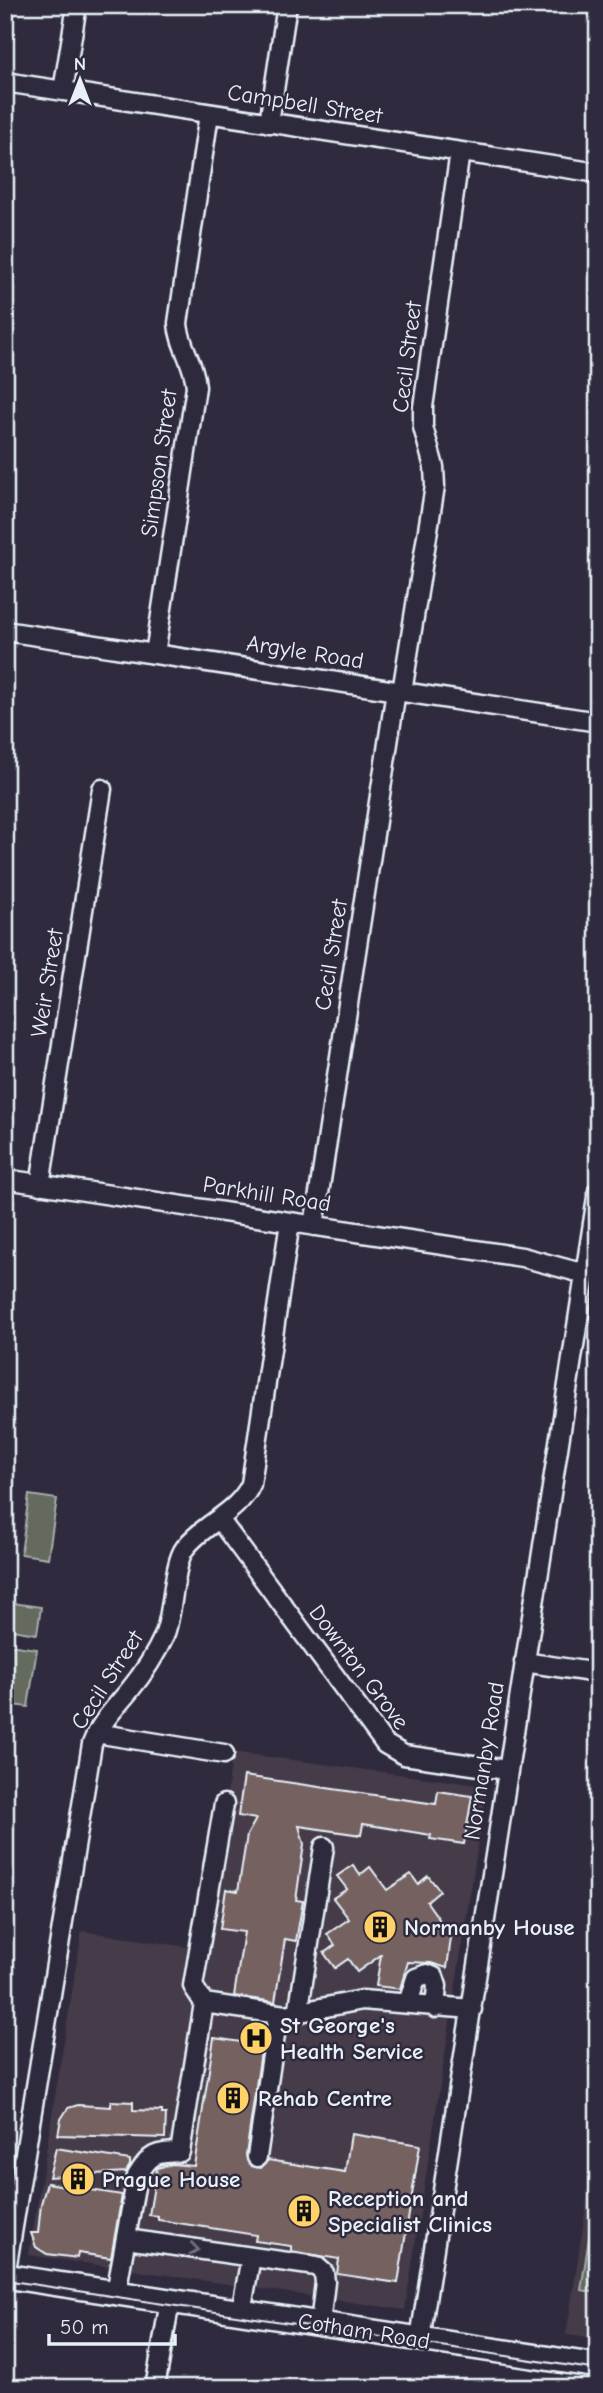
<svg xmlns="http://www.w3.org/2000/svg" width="603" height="2393" viewBox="0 0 603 2393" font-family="'Comic Neue',sans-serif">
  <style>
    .built { fill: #443b48 }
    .green { fill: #656b5e; stroke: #a6aeab; stroke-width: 2 }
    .building { fill: #756261; stroke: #e8f1f8; stroke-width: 2 }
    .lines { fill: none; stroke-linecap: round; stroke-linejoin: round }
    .minor-casing { stroke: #e8f1f8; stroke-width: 23 }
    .major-casing { stroke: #e8f1f8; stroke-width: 28 }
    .minor { stroke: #2f2a3d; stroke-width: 18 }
    .major { stroke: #2f2a3d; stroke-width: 23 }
    .tram { stroke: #e8f1f8; stroke-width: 2 }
    .oneway { stroke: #70707e }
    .labels { text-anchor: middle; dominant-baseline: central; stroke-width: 5; stroke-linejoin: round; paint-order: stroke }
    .street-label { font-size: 23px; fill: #e8f1f8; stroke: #2f2a3d }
    .poi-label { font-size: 23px; font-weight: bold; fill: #e8f1f8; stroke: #2f2a3d; text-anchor: start }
  </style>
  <rect width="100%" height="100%" fill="#2f2a3d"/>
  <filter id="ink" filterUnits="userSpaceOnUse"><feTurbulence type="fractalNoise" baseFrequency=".0143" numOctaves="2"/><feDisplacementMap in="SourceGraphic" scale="14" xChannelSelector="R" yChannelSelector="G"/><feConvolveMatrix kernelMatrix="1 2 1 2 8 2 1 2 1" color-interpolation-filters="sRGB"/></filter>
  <g filter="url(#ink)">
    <!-- built -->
    <path class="built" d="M233,1752L487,1786L405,2310L29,2255L82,1931L195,1948L226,1800Z
      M598,2129V2339L566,2335Z"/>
    <!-- green -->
    <path class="green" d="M29,1495L57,1499L48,1558L21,1554Z
      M5,1602L41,1607L37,1634L5,1629Z
      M9,1645L37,1649L28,1707L5,1704V1673Z
      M593,2213L598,2214V2293L581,2290Z"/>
    <!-- building -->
    <path class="building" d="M244,1776L436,1804L438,1791L472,1796L464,1844L430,1839L431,1835L363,1824L361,1835L299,1826L304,1844L296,1900L303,1901L296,1941L285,1939L275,2002L234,1996L244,1932L220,1929L226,1889L238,1891L247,1835L256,1819L238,1816Z
      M353,1865L360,1875L370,1867L387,1890L411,1874L418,1884L428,1876L440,1891L427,1902L446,1929L452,1930L447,1968L431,1963L408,1962L400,1989L376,1986L381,1955L357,1972L348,1959L335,1968L324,1953L335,1945L327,1934L349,1919L333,1898L347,1889L337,1876Z
      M214,2038L262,2045L246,2155L251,2166L261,2168L268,2160L345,2172L351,2134L420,2145L398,2283L337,2274L339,2259L291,2251V2246L255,2241L256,2235L158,2220V2216L149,2215L157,2168L172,2164L194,2166Z
      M111,2101L133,2102V2110L162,2111V2114H166L165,2138L58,2135L61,2119L68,2108L78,2105L111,2107Z
      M56,2148L130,2160V2165L126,2172L49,2177Z
      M47,2183L122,2195L111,2258L78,2253L77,2258L47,2254L36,2247L31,2233H38L41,2204Z"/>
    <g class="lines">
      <defs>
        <path id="minor" d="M5,82L598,173
          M63,91L77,5
          M269,123L287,5
          M5,631L598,722
          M155,654L196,387C195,364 179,345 178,323L209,114
          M402,692L435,486L434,467L423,427V407L460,152
          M5,1179L522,1257L585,1274
          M40,1185L102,789
          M314,1226L396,691
          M219,1519L385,1744L404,1755L507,1770
          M524,1662L598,1673
          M96,1733L224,1754
          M204,2003L285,2015L362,2000L472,2009
          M408,2003L416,1978L427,1974L434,1977L437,1986L435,2008
          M298,2014L324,1847
          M257,2157L278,2015
          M126,2239L316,2266L324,2273L325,2282L320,2324
          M5,2276L92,1744C100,1723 115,1708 129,1691C143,1674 155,1656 164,1636C174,1612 173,1563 185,1548C204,1523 238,1513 251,1484L290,1222
          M116,2293L137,2176C151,2153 155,2153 180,2152L204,2003L193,1986L224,1804
          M241,2312L251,2257
          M420,2339L598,1191
          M155,2388L170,2301"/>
        <path id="major" d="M5,2276L598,2366"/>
      </defs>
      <!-- minor casing -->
      <use href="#minor" class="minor-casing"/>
      <!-- major casing -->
      <use href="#major" class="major-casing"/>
      <!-- minor -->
      <use href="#minor" class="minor"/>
      <!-- major -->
      <use href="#major" class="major"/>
      <!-- tram -->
      <path class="tram" d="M5,2280L598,2370"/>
    </g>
    <!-- one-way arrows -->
    <defs><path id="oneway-chevron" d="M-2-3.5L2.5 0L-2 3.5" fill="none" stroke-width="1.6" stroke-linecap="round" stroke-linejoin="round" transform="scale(1.75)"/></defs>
    <use class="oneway" href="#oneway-chevron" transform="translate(194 2249) rotate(8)"/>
  </g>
  <!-- icons -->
  <defs>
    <symbol id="building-disc" viewBox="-11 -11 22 22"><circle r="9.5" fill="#ffd166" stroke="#2f2a3d"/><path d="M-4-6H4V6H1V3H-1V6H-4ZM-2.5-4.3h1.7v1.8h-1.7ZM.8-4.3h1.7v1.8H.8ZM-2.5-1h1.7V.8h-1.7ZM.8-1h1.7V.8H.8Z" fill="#111"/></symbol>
    <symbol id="hospital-disc" viewBox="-11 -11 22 22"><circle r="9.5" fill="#ffd166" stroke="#2f2a3d"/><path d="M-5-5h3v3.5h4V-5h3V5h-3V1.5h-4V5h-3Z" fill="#111"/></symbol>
  </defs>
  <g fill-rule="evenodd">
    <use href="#building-disc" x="361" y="1908" width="38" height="38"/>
    <use href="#hospital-disc" x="237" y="2019" width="38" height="38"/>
    <use href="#building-disc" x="214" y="2079" width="38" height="38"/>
    <use href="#building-disc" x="59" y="2160" width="38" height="38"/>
    <use href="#building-disc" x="285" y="2192" width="38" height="38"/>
  </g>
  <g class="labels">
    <!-- street labels -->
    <g class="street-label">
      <text transform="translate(305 104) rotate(9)">Campbell Street</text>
      <text transform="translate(407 357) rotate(-83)">Cecil Street</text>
      <text transform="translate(159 463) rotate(-82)">Simpson Street</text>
      <text transform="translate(305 652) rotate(9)">Argyle Road</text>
      <text transform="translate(331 955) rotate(-81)">Cecil Street</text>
      <text transform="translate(47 983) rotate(-81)">Weir Street</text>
      <text transform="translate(267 1194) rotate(9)">Parkhill Road</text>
      <text transform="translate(359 1667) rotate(53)">Downton Grove</text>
      <text transform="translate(107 1680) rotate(-57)">Cecil Street</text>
      <text transform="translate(484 1761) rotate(-81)">Normanby Road</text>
      <text transform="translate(364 2331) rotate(9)">Cotham Road</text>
    </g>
    <!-- poi labels -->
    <g class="poi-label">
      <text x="404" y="1927">Normanby House</text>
      <text x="280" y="2025">St George's<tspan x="280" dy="26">Health Service</tspan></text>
      <text x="258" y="2098">Rehab Centre</text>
      <text x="102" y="2179">Prague House</text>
      <text x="328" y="2198">Reception and<tspan x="328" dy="26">Specialist Clinics</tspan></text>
    </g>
  </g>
  <!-- margin -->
  <rect width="603" height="2393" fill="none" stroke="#2f2a3d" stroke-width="28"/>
  <rect x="14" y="14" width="575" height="2365" fill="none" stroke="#e8f1f8" stroke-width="2.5" filter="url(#ink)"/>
  <!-- north arrow -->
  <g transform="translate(80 80)" stroke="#2f2a3d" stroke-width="5" paint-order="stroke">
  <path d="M0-5L12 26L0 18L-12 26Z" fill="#e8f1f8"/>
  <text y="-10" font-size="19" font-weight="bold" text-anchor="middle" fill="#e8f1f8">N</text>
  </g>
  <!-- scale -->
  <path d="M49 2334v10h126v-10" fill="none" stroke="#e8f1f8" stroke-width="3.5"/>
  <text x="60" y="2334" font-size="21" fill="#e8f1f8" stroke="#2f2a3d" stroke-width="5" paint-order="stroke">50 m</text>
</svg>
